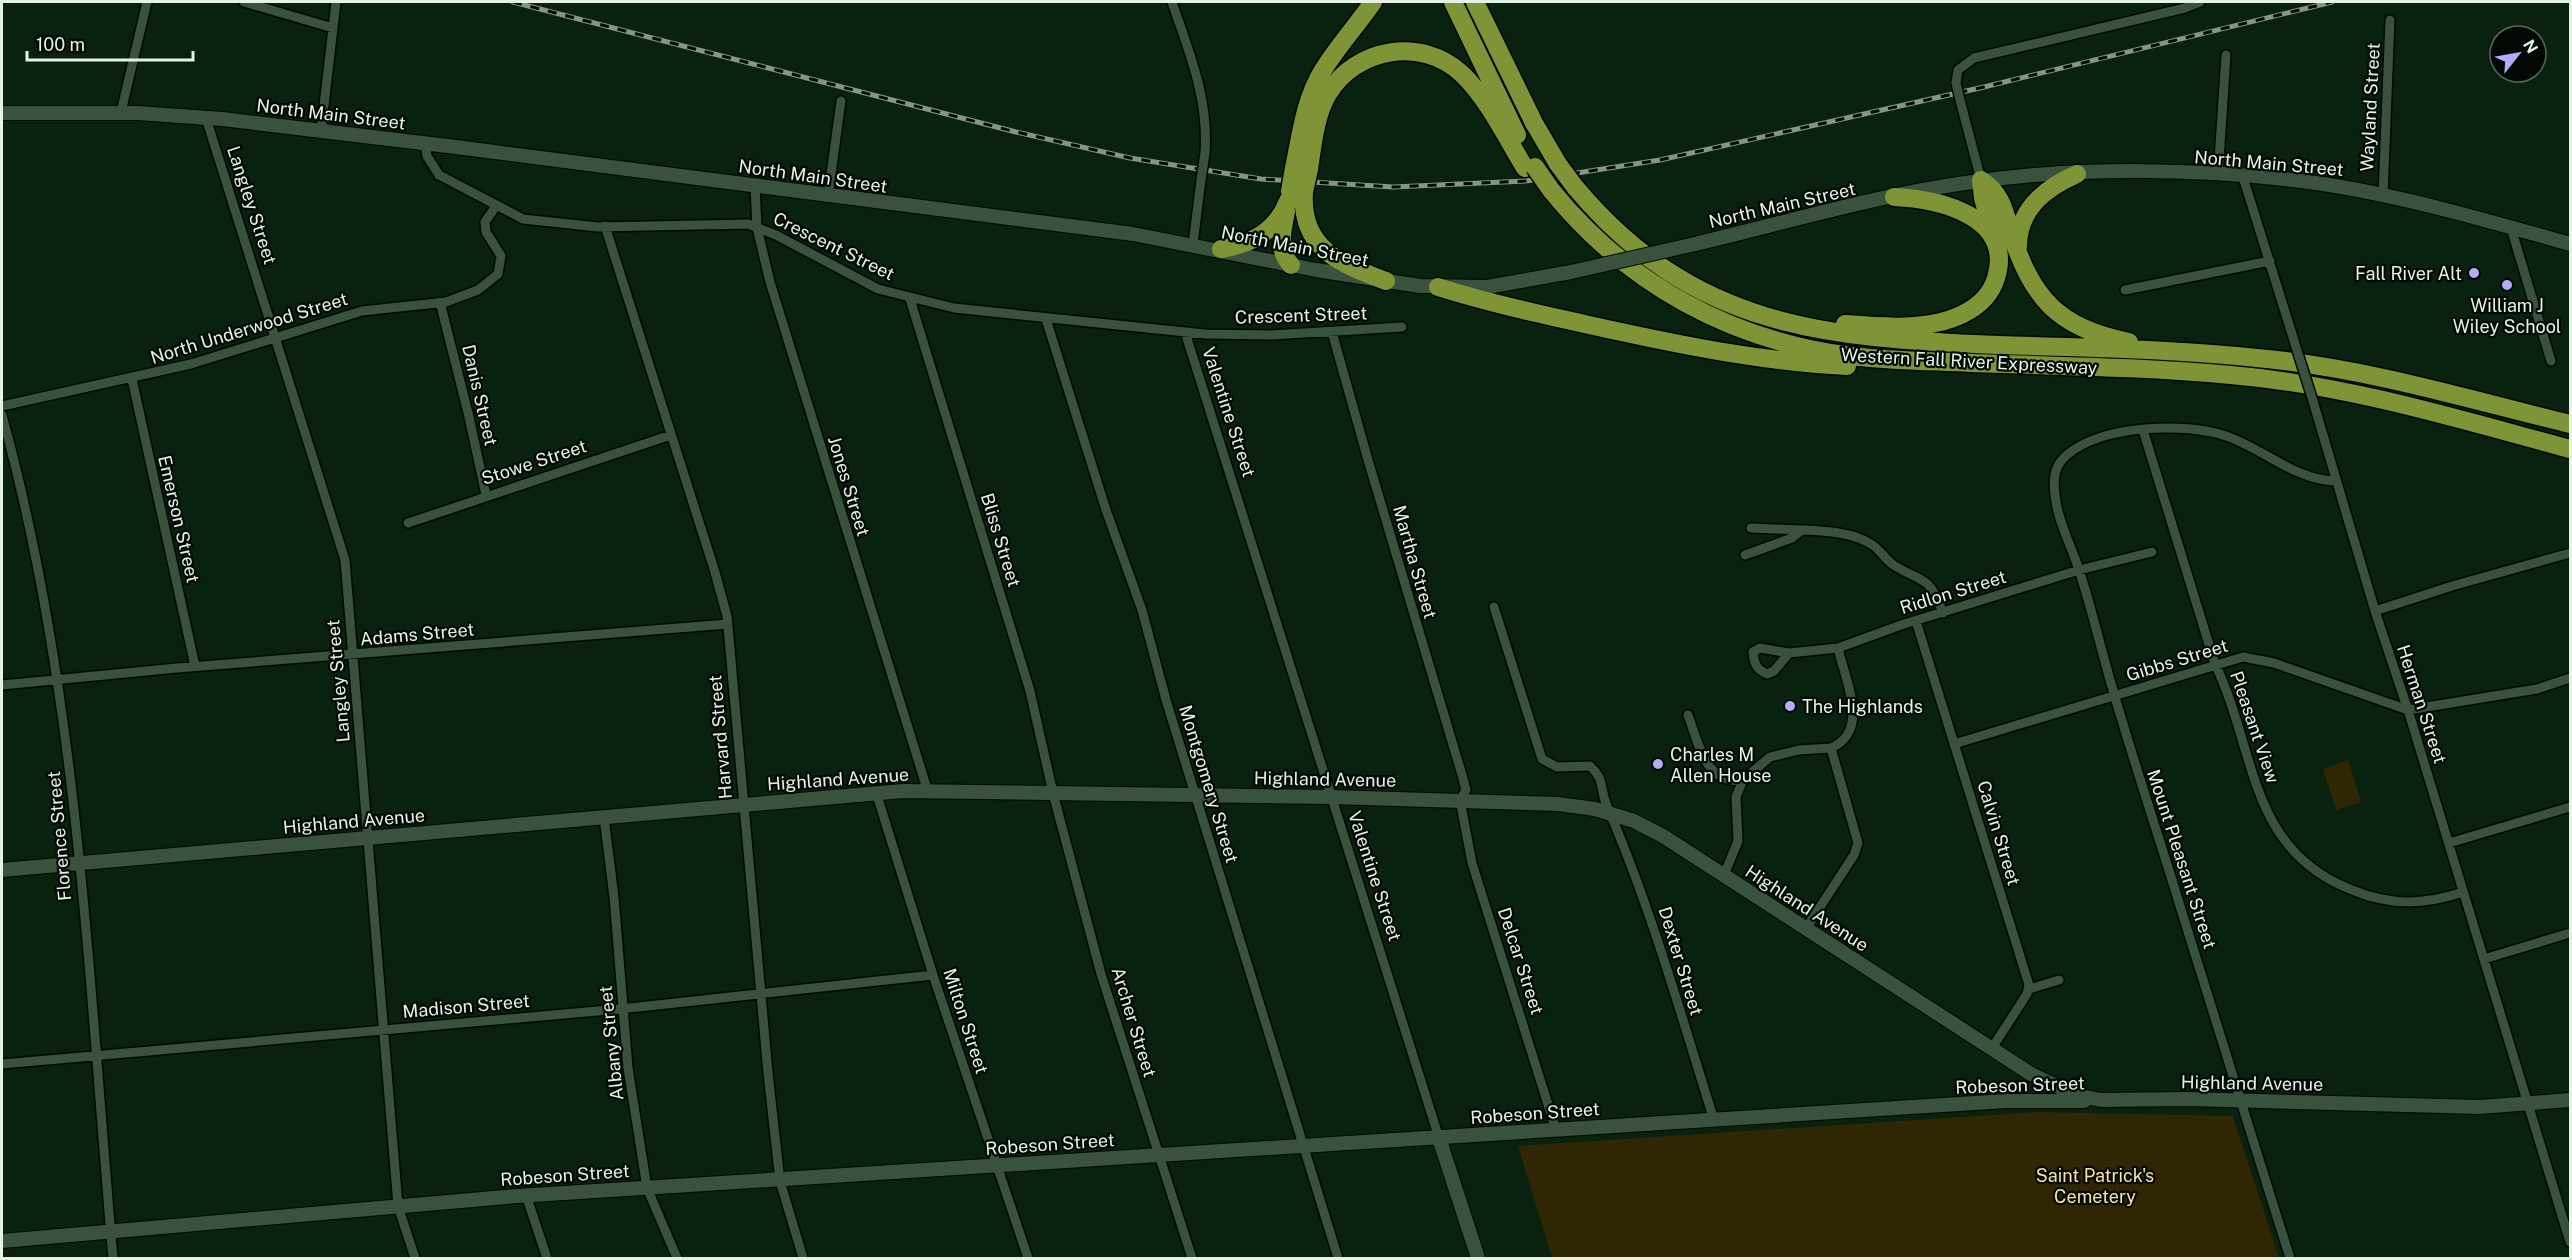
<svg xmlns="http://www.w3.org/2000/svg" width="2572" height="1260" viewBox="0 0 2572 1260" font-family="'Public Sans',sans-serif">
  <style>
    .green { fill: #312603 }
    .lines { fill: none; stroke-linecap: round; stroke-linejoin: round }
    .street-casing { stroke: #000a00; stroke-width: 12 }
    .secondary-casing { stroke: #000a00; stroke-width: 16 }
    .highway-casing { stroke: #000a00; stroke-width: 21 }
    .street { stroke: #39523d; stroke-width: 9 }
    .secondary { stroke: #39523d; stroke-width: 14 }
    .highway { stroke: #7f9436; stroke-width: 18 }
    .rail-casing { stroke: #839687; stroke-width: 5 }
    .rail { stroke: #020803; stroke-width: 3; stroke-dasharray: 9; stroke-linecap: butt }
    .street-bridge-casing { stroke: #000a00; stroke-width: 12; stroke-linecap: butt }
    .secondary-bridge-casing { stroke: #000a00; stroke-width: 16; stroke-linecap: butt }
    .highway-bridge-casing { stroke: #000a00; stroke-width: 21; stroke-linecap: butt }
    .street-bridge { stroke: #39523d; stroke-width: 9 }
    .secondary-bridge { stroke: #39523d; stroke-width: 14 }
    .highway-bridge { stroke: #7f9436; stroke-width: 18 }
    .poi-dot { fill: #b4acf9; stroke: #020803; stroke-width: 2 }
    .labels { text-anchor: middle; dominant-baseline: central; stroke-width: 4.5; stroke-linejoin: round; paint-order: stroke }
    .street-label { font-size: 18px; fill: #e4f3e6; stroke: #020803 }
    .poi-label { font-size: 18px; fill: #e4f3e6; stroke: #020803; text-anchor: start }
    .park-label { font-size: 18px; fill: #fae39b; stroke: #020803 }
  </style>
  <rect width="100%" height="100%" fill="#09210f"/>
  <!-- green -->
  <path class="green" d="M2348,760L2361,802L2336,810L2323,769Z
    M2037,1112L2233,1116L2279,1258H1552L1518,1146Z"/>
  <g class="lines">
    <defs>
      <path id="street" d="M244,2L333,28
        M1172,2C1189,52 1209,99 1205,153
        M1956,83L1958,70L1974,58L2185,8L2200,2
        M1960,100L1981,180
        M121,112L147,2
        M206,118L345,560L398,1206L415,1258
        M321,131L336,2
        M425,144L427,156L439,175L523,219L598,227L748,224L776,235L878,289L954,308L1205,334L1271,335L1402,327
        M2218,175L2226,55
        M2243,177L2296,347
        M755,186L757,228L770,282L928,792
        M2383,195L2390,20
        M828,196L841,101
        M605,226L714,569L727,616L768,1073L780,1181L803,1258
        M2511,228L2551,361
        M1193,244L1201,180
        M2125,290L2270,261
        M910,299L1030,691L1053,793L1101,974L1192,1258
        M440,302L469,417L486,495
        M1046,319L1106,510L1142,610L1166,700L1338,1258
        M1185,332L1439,1138
        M1332,332L1368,460L1462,775L1466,790L1460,800L1472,863L1556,1130
        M132,379L195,666
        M2313,401L2375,611L2408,710L2570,1242
        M2,406L191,364L362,311L446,302L478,290L498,274L501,256L486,232L485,222L496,206
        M2,415C78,690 88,976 113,1258
        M2143,430L2215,664C2257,751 2247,849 2352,890C2391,906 2424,905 2463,892
        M408,523L671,435
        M1751,528L1802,530
        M1745,555L1792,538L1802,530C1824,531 1852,532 1871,544C1881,550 1885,560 1895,566C1925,584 1929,575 1943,613
        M1494,607L1542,759L1557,767L1590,766C1606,781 1599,788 1607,806C1651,908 1681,1015 1714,1120
        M2375,611L2452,586L2570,553
        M1916,621L2029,985L2027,994L1992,1048
        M1760,648L1789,653L1774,671L1767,674C1756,669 1754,663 1753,652Z
        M1789,653L1838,648L1901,625L2079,570L2152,552
        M2,685L177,668L728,624
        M1688,715C1699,744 1705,785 1743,780
        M1954,744L2243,657L2274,663L2408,710L2537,689L2570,678
        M876,792L933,975L1028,1258
        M604,817L614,897L628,1068L647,1188L677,1258
        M2449,843L2570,807
        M1724,875L1738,841L1736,797L1743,780L1770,757L1799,750L1831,748
        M1805,930L1854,855L1858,843L1831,748C1871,731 1845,680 1838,648
        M2484,959L2570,933
        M2029,989L2059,980
        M2,1064L620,1009L933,975
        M526,1195L547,1258
        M2290,1258C2253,1141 2217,1024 2180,906C2158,834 2134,763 2113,690C2101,650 2092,609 2079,570C2071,545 2058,522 2055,495C2053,478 2054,465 2068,454C2104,425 2184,422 2226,436C2264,449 2295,480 2335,481"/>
      <path id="secondary" d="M2,113H138L222,119L456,147L1133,234L1316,270L1420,286L1487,287L1571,272
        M1695,244C1784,223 1874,196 1965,183C2077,166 2212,168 2323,184C2407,197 2489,221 2570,244
        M2,870L903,791L1331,797L1558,804L1595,809L1634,821L1663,836L2031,1074L2076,1095L2101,1100L2187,1099L2479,1107L2570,1100
        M1439,1138L1478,1258
        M2,1241L517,1196L2006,1101H2084"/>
      <path id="highway" d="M1453,2L1517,135
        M1475,2L1534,123L1558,164
        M1294,168C1301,134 1305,99 1323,70C1338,46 1357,25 1373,2
        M1309,169C1313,144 1315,116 1328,94C1355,48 1422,36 1462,74C1488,99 1506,137 1525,168
        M1981,180C2001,193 2004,209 2010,230C2032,298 2057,328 2129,342
        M1981,180L1983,198L1993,234
        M1575,187C1694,329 1826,338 1999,345C2088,348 2178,349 2267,359C2369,369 2471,400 2570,424
        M1551,190C1627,284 1731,341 1852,356C1891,361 1931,361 1971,363C2058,366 2145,367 2231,375C2347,385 2458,419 2570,449
        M1304,192C1300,249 1341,264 1386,281
        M1286,211C1283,230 1276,249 1291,265
        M2018,247C2018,209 2045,188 2077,174
        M1221,249C1251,244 1276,232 1288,201
        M1438,287C1495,305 1553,317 1612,330C1690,347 1767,362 1847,366
        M1845,324C1882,327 1929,331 1963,314C1979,306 1991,295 1996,278C2015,216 1938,199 1894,197"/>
    </defs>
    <!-- street casing -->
    <use href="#street" class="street-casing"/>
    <!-- secondary casing -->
    <use href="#secondary" class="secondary-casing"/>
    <!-- highway casing -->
    <use href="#highway" class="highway-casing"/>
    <!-- street -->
    <use href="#street" class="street"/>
    <!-- secondary -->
    <use href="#secondary" class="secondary"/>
    <!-- highway -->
    <use href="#highway" class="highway"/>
    <defs>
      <path id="rail" d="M513,2L1016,132L1130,158L1261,179L1393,187L1526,181L1660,160L1984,87L2332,2"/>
    </defs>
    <!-- rail casing -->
    <use href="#rail" class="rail-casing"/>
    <!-- rail -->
    <use href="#rail" class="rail"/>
    <defs>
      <path id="street-bridge" d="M1956,83L1960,100
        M1201,180L1205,153
        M2296,347L2313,401"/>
      <path id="secondary-bridge" d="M1571,272L1695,244"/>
      <path id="highway-bridge" d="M1558,164L1575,187
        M1535,167L1551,190
        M1290,191L1294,168
        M1304,192L1309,169"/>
    </defs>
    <!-- street-bridge casing -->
    <use href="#street-bridge" class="street-bridge-casing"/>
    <!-- secondary-bridge casing -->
    <use href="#secondary-bridge" class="secondary-bridge-casing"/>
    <!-- highway-bridge casing -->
    <use href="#highway-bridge" class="highway-bridge-casing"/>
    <!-- street-bridge -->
    <use href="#street-bridge" class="street-bridge"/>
    <!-- secondary-bridge -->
    <use href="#secondary-bridge" class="secondary-bridge"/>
    <!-- highway-bridge -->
    <use href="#highway-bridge" class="highway-bridge"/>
  </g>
  <!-- markers -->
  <g class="poi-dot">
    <circle cx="2474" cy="273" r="6"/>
    <circle cx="2507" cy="285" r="6"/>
    <circle cx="1790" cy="706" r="6"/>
    <circle cx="1658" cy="764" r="6"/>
  </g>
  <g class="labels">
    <!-- street labels -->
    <g class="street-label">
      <text transform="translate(2370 107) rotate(-87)">Wayland Street</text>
      <text transform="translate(331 114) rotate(7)">North Main Street</text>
      <text transform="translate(2269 163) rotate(5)">North Main Street</text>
      <text transform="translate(813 176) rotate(8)">North Main Street</text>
      <text transform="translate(252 205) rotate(72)">Langley Street</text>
      <text transform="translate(1782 205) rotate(-13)">North Main Street</text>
      <text transform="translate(834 246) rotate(26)">Crescent Street</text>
      <text transform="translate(1295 246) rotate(11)">North Main Street</text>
      <text transform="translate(1301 315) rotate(-2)">Crescent Street</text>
      <text transform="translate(249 328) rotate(-17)">North Underwood Street</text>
      <text transform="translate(1969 361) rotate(3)">Western Fall River Expressway</text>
      <text transform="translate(480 395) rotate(77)">Danis Street</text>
      <text transform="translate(1229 412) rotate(72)">Valentine Street</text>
      <text transform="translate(534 462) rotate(-18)">Stowe Street</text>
      <text transform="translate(849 486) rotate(73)">Jones Street</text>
      <text transform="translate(179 519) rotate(77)">Emerson Street</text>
      <text transform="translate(1001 540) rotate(73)">Bliss Street</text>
      <text transform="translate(1415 562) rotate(74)">Martha Street</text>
      <text transform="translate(1953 592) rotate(-17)">Ridlon Street</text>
      <text transform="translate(417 634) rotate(-5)">Adams Street</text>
      <text transform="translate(2177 660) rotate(-17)">Gibbs Street</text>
      <text transform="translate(338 681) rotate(-95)">Langley Street</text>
      <text transform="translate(2422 704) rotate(72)">Herman Street</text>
      <text transform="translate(2255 727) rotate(71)">Pleasant View</text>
      <text transform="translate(720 737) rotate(-95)">Harvard Street</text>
      <text transform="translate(838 779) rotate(-4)">Highland Avenue</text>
      <text transform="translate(1325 779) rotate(1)">Highland Avenue</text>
      <text transform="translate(1209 784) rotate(73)">Montgomery Street</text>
      <text transform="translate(354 821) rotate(-5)">Highland Avenue</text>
      <text transform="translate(1999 833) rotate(73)">Calvin Street</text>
      <text transform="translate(59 836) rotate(-95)">Florence Street</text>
      <text transform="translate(2182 859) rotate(72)">Mount Pleasant Street</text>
      <text transform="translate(1375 876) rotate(72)">Valentine Street</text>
      <text transform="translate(1807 908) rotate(33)">Highland Avenue</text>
      <text transform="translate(1521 961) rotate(72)">Delcar Street</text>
      <text transform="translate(1681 961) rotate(73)">Dexter Street</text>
      <text transform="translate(466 1006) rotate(-5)">Madison Street</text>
      <text transform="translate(966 1021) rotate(72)">Milton Street</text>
      <text transform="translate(1134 1022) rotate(73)">Archer Street</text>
      <text transform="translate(611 1043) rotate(-96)">Albany Street</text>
      <text transform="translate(2252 1083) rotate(1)">Highland Avenue</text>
      <text transform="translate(2020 1085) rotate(-2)">Robeson Street</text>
      <text transform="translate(1535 1113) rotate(-4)">Robeson Street</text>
      <text transform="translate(1050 1144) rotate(-4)">Robeson Street</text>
      <text transform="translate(565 1175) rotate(-4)">Robeson Street</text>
    </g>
    <!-- poi labels -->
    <g class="poi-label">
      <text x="2462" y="273" text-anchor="end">Fall River Alt</text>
      <text x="2507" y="305" text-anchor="middle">William J<tspan x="2507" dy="21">Wiley School</tspan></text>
      <text x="1802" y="706">The Highlands</text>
      <text x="1670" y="754">Charles M<tspan x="1670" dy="21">Allen House</tspan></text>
    </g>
    <!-- park labels -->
    <g class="park-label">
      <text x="2095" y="1175">Saint Patrick's<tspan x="2095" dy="21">Cemetery</tspan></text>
    </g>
  </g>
  <!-- border -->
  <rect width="2572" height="1260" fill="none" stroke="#e4f3e6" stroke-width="6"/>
  <!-- north arrow -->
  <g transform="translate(2518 54) rotate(59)"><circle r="28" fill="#020803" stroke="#5c665e" stroke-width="1.5"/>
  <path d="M0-4.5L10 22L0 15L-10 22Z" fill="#b4acf9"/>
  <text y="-9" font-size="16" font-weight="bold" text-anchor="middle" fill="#e4f3e6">N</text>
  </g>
  <!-- scale -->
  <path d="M27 51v9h166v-9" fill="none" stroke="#e4f3e6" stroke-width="3"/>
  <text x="36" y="51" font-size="18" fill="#e4f3e6" stroke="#020803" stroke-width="4.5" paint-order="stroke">100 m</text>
</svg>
